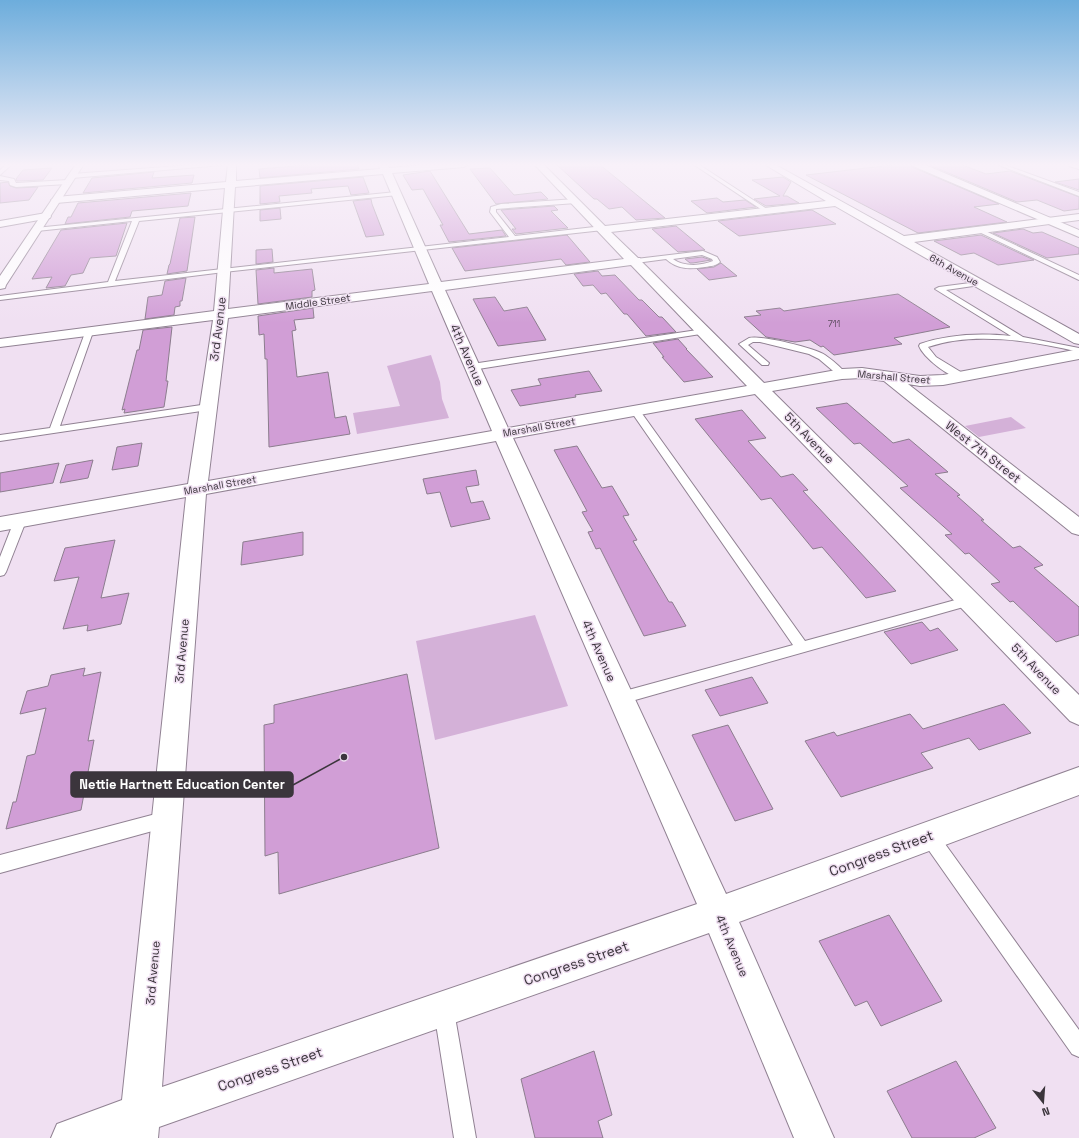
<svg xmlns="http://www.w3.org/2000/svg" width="1079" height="1138" viewBox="0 0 1079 1138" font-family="'Space Grotesk',sans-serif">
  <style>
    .green { fill: #d4b1d8 }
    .building { fill: #d19ed6; stroke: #8c7d8e }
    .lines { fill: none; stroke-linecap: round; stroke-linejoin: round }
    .service-casing { stroke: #918293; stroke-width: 2 }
    .minor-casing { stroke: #918293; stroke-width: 2 }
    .tertiary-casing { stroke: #918293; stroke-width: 2 }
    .service { fill: #fff; fill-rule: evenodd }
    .minor { fill: #fff; fill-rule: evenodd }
    .tertiary { fill: #fff; fill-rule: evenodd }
    .labels { text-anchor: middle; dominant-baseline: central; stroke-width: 3; stroke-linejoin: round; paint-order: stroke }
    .far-number-label { font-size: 9px; fill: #604f62 }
    .far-street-label { font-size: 10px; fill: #3b353c; stroke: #f0e0f2 }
    .street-label { font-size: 12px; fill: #3b353c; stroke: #f0e0f2 }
    .near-street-label { font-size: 14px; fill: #3b353c; stroke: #f0e0f2 }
    .leader { fill: none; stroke: #3b353c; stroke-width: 1.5 }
    .callout-dot { fill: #3b353c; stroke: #f0e0f2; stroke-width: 1.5 }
    .callout { fill: #3b353c; stroke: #3b353c; stroke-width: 1.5 }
    .callout-label { font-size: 13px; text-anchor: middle; font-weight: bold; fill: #fff }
  </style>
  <rect width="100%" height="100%" fill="#f0e0f2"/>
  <!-- green -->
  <path class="green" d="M431,355L440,382L442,399L449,418L357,434L353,413L400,406L387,366Z
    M1011,417L1026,428L979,437L965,426Z
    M535,615L568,706L435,740L416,641Z"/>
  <!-- building -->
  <path class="building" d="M318,164H357L359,169L260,178L259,169Z
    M556,164H599L665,218L636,220L622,207L609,209L597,199H594Z
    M901,164H911L912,167L999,204L974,207L1007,222L918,233L806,175Z
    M927,164H960L986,174L1010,171L1079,197V209L1064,211L1037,200L1017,202Z
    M52,168L43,180L17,181L16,179L23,170Z
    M490,168L514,195L541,192L548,199L496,204L470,169Z
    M430,171L469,234L502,230L506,236L449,242L440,225H443L423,189L412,190L403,175Z
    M154,172L152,178L194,175L192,183L83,193L92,178Z
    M363,177L369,193L351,195L348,186L311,189L312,193L279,196L280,202L260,204V186Z
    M783,177L791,182L783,196H787L799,203L766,206L754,199L780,196L752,180Z
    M1079,179V190L1055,182Z
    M8,182L10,186L16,188L38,187L29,200L0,203V183Z
    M191,193L188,206L132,211L130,217L65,224L68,217H71L78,203Z
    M717,198L723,202L745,200L756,207L707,213L691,201Z
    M371,199L372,204L384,235L366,237L353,201Z
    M554,206L558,210L551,211L568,228L516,234L512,229H516L501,210Z
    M280,208L281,219L260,221V210Z
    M812,210L836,224L739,236L718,221Z
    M195,217L187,271L167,274L169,265L170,264L180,218Z
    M127,223L116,256L90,258L83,273L71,275L65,286L46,288L52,277L32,279L61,230Z
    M676,226L705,250L678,252L652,229Z
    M1023,229L1033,233L1042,232L1079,248V254L1047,258L993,233Z
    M567,235L590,262L566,265L561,259L465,271L452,248Z
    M981,235L1034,260L998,265L974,253L961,255L934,241Z
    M272,249L273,262L256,264V250Z
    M702,257L711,260L693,263H690L685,259Z
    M721,263L737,276L709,280L697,269L714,267Z
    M274,268V273L312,269L315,290L312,291V297L258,304L256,270Z
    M598,271L602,276L615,275L639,300H642L659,317H662L676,332L646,336L627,314H624L606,293L601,294L593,285L583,286L574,274Z
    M186,278L182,301H180V306L175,307L174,315L145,319L148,297L162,295L165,281Z
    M898,294L950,327L894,338L902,344L834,355L823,346L821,347L810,340L795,342L766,337L744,317L761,315L756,311L780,308L784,311Z
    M495,297L504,311L527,307L546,340L498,346L473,299Z
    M313,308L314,318L294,320L296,330L292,331L297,377L328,372L335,418L346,416L350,434L269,447L267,359H265L264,334L259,335L258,316Z
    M172,327L166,381H168L164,407L124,413L125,409L122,410L137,350H139L143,330Z
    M678,339L687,349H686L713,377L684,382L662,357H664L653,343Z
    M589,371L602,391L575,395L576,397L520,406L511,390L541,385L538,379Z
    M847,403L893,443L909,439L948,472L935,474L960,495L957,496L984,520H981L1013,548L1020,546L1043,565L1034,568L1079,607V635L1056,642L1013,601L1010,602L991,584L1000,582L969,553L965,554L945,535L952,534L900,488L908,486L860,443L854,444L816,408Z
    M742,410L766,438L748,441L781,477L793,474L808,490L803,491L896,591L866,598L822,547L813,549L771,498L761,500L695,419Z
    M142,443L138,466L112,470L117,447Z
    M577,446L602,488L612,486L629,515L623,516L637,540L633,541L669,602H672L686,626L644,636L600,548L596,549L588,532L593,531L582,512L587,511L554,450Z
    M93,460L88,478L60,483L66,465Z
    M59,463L53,483L0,492V473Z
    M476,470L479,485L466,487L471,503L483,501L490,519L451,527L440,492L427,494L423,479Z
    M303,532V555L241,565L243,542Z
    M115,540L101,598L129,593L121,624L87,631L88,625L63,629L79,577L54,581L65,548Z
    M922,622L930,631L938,628L958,650L911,664L884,632Z
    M85,668L83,676L101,672L88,741L94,740L81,810L6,829L13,802H16L27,756L35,754L46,708L20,714L27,691L48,686L51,675Z
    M407,674L439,848L279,894L278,852L265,856L264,725L274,723V705Z
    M752,677L768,703L720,716L705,690Z
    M1004,704L1031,733L979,750L969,738L921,753L933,768L841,797L805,741L834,732L837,736L910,714L923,729Z
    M728,725L773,809L735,821L692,735Z
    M889,915L942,1001L881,1026L867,1001L855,1006L819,941Z
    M594,1051L612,1115L598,1121L603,1138H535L521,1079Z
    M956,1061L996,1128L974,1138H912L887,1091Z"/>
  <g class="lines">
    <defs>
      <path id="service" d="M7,164H12L0,175V170Z
        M205,164H224L222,165L72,178L69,176L72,174Z
        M693,164H698L770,211L765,212Z
        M996,164H1002L1079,192V196Z
        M0,176L14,179L16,183L68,180L71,182L68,184L16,187L10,185L9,181L0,180Z
        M396,192L399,194L398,195L139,221L115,281L509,237L490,212L491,207L501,204L576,199L579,201L576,203L496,209V212L515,236L603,226L606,228L603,230L224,272L0,300V296L108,282L132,221L37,231L35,230V228Z
        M977,229H981L1079,275V280L977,231Z
        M703,251L717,257L720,262C716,266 711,266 705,267C690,269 678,270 666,259L636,263L633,261L636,259ZM702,255L712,259L713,261C701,266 684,267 673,259Z
        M978,282L980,283V285L946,290L1023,337L1079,348V352C1032,341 974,331 928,347L936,357L964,374L965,376L964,378C952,381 923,357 919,346L920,344C949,334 981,333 1011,336L935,289L939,287Z
        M704,329H707V333L472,370L468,367L472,364Z
        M86,330H92L93,332L60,426L208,404L213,407L208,410L0,441V435L50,428Z
        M749,338C761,335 814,348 825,355C832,360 841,367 846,374L845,376H839L819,359L809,354L760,342H753L748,345L769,363L768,365H762L739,344Z
        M635,407L638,408L805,641L970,596L974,598L976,601L974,604L621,704L616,702L614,698L616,694L621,692L793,645L630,410Z
        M20,517L24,518L26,521L6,572L4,575L0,576V557L14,521L16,518Z
        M167,811L173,813L175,819L173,825L167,827L0,873V855Z
        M929,828L935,830L1079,1030V1057L1072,1054L923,842L921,836L923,830Z
        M444,1001L451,1004L454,1011L476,1138H454L434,1011L437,1004Z"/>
      <path id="minor" d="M228,164H236V181L380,169L379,164H387L389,168L435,164H468L464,167L392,173L441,282L624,259L534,164H543L605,226L826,201L764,164H774L904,236L1079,214V220L914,242L1079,334V344L1074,343L835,206L611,232L638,258H640L642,262L764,383L842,369L862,368L920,376L943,375L1079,349V359L943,385L920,386L908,384L1079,517V535L1072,533L884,381L862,378L842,379L772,391L1079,695V725L1070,721L755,394L513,438L726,894L1079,767V795L739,922L834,1138H794L709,933L159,1127L158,1138H51L57,1124L122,1100L186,497L0,531V517L188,484L213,320L0,347V339L214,311L225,188L56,203L51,200L56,197L226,182ZM383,174L429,284L228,309L235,187ZM631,265L747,386L508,428L445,290ZM432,291L492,431L208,481L228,318ZM496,441L697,904L162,1087L206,494Z
        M1068,164H1079V169L1069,166Z
        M46,213L51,216L50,218L0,227V221Z"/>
      <path id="tertiary" d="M76,164H84L6,285L5,288L0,289V276Z
        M912,164H923L1079,230V237L913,166Z"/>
    </defs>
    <!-- service casing -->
    <use href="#service" class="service-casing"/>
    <!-- minor casing -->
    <use href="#minor" class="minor-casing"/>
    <!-- tertiary casing -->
    <use href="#tertiary" class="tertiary-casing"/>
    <!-- service -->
    <use href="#service" class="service"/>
    <!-- minor -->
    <use href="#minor" class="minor"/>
    <!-- tertiary -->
    <use href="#tertiary" class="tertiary"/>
  </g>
  <!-- sky -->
  <linearGradient id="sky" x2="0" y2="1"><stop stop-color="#6daddc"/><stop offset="0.51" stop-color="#f8f1f9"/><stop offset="1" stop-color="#f8f1f9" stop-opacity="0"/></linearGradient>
  <rect width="1079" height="323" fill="url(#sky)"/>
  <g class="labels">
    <!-- far-number labels -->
    <g class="far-number-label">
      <text x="834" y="324">711</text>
    </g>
    <!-- far-street labels -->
    <g class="far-street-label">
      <text transform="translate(954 270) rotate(29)">6th Avenue</text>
      <text transform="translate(318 302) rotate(-8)">Middle Street</text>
      <text transform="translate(894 377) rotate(5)">Marshall Street</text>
      <text transform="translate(539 427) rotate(-10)">Marshall Street</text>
      <text transform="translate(220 485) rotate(-10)">Marshall Street</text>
    </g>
    <!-- street labels -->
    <g class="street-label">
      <text transform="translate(218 329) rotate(-83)">3rd Avenue</text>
      <text transform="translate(467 355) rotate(66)">4th Avenue</text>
      <text transform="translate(809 438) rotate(46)">5th Avenue</text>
      <text transform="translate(983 452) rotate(38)">West 7th Street</text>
      <text transform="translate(182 651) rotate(-85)">3rd Avenue</text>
      <text transform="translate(599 651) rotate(66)">4th Avenue</text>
      <text transform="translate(1036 669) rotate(46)">5th Avenue</text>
      <text transform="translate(732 946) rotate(67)">4th Avenue</text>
      <text transform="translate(153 973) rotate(-85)">3rd Avenue</text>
    </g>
    <!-- near-street labels -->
    <g class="near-street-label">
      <text transform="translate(881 853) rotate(-20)">Congress Street</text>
      <text transform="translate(576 963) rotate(-19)">Congress Street</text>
      <text transform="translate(270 1069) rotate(-19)">Congress Street</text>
    </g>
  </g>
  <!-- callouts -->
  <path class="leader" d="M344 757L293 785"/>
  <circle class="callout-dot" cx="344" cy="757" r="4"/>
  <rect class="callout" x="71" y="772" width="222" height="25" rx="4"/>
  <g class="callout-label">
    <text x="182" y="789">Nettie Hartnett Education Center</text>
  </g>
  <!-- north arrow -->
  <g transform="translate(1043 1102) rotate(163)" stroke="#f0e0f2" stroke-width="3" paint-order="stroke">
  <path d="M0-3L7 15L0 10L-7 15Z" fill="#3b353c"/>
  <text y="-6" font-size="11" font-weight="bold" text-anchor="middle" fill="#3b353c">N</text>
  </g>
</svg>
